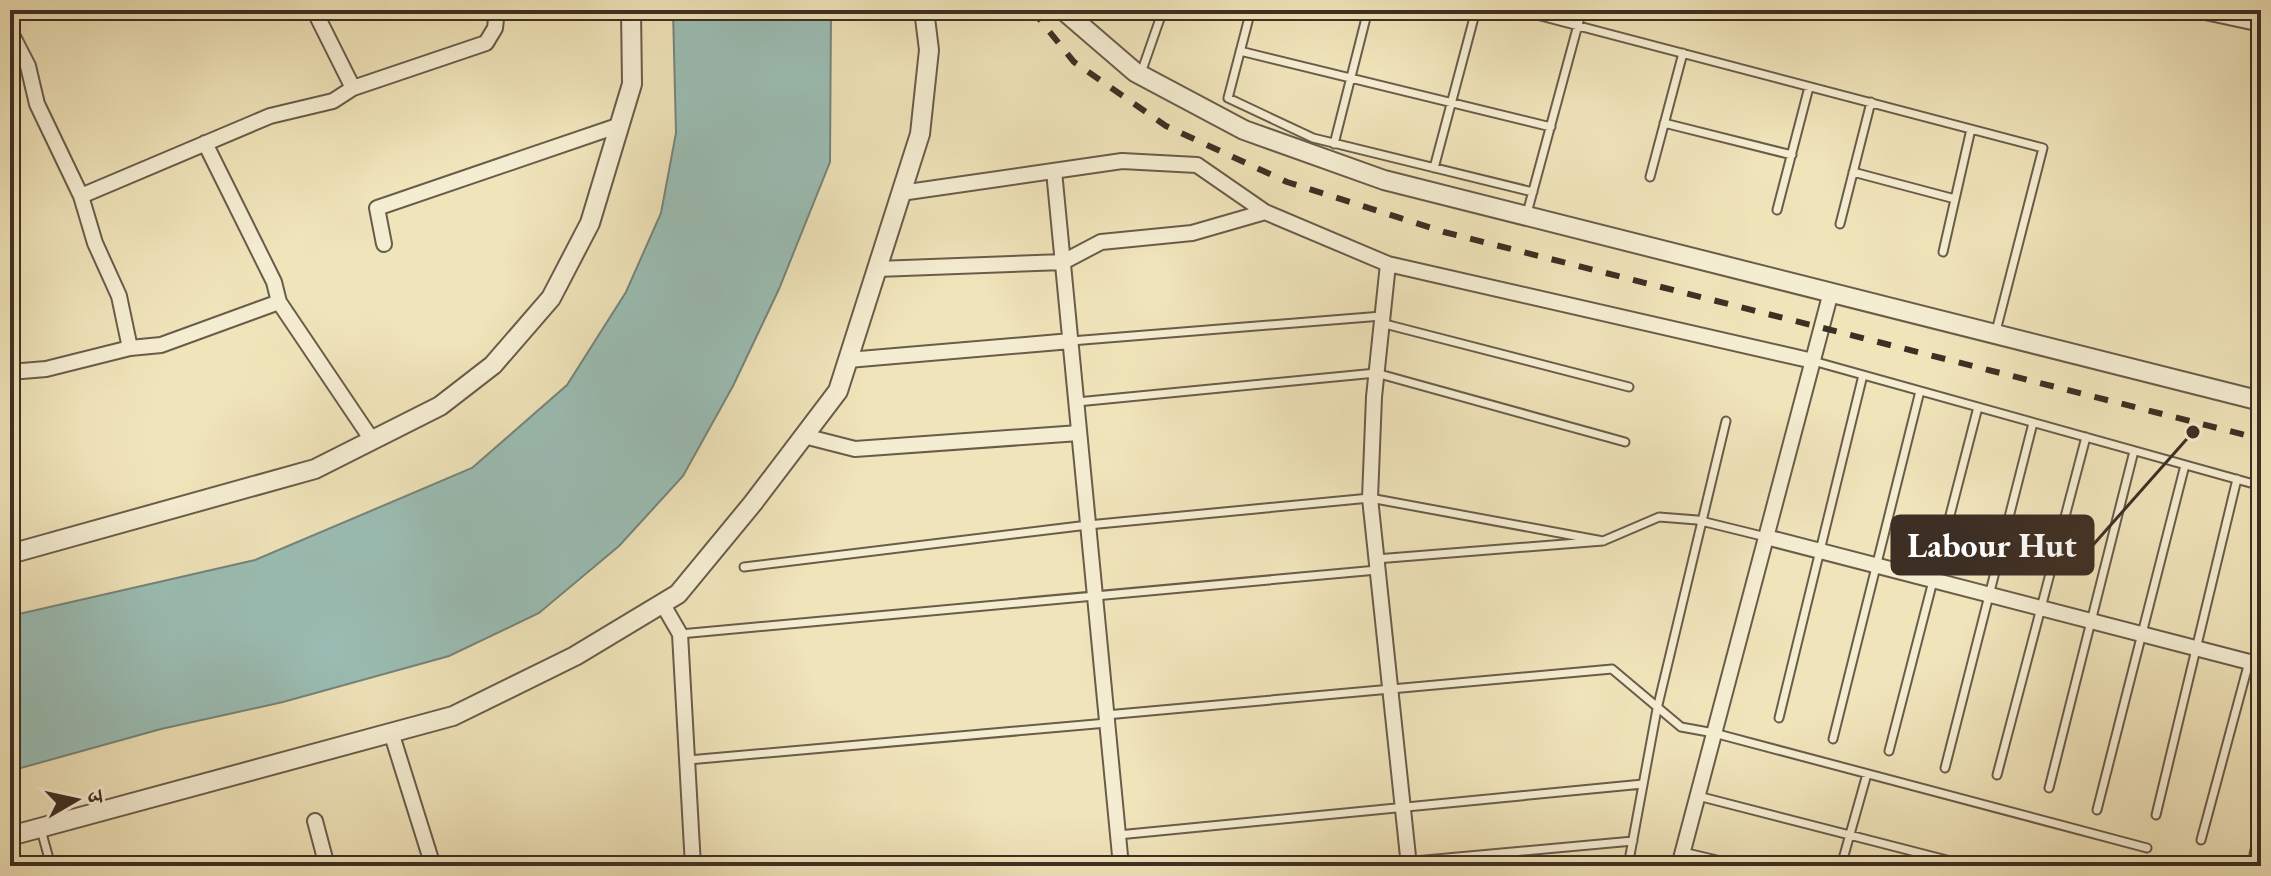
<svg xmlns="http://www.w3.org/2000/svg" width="2271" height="876" viewBox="0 0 2271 876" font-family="'EB Garamond','Noto Serif Devanagari',serif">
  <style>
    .water { fill: #9bbeb5; stroke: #76857b; stroke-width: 2 }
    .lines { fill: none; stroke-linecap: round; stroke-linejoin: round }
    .service-casing { stroke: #6a5c4a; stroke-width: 11 }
    .minor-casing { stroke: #6a5c4a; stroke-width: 18 }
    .tertiary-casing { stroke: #6a5c4a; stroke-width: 22 }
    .service { stroke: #f5edd2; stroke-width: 7 }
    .minor { stroke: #f5edd2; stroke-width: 14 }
    .tertiary { stroke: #f5edd2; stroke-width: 18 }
    .rail { stroke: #3e2f24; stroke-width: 6; stroke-dasharray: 14 14; stroke-linecap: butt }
    .leader { fill: none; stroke: #3e2f24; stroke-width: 3 }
    .callout-dot { fill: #3e2f24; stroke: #f5edd2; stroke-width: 3 }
    .callout { fill: #3e2f24; stroke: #3e2f24; stroke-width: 3 }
    .callout-label { font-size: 34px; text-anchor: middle; font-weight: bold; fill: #fff }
  </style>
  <rect width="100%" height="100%" fill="#f0e4ba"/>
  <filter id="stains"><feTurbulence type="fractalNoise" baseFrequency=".0025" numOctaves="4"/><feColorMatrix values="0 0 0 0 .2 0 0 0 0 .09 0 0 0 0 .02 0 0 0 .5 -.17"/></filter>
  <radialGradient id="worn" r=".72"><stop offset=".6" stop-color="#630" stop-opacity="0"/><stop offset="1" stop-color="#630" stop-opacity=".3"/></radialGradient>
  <!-- water -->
  <path class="water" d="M673,10H831L830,162L779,289L733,386L683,476L619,546L539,613L449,656L283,702L161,729L10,771V616L255,560L472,468L567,385L626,292L661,213L676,133Z"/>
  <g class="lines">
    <defs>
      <path id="service" d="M1251,10L1228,98L1313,138L1533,192
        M1518,10L2043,148L1996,331
        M1240,51L1551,127
        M1141,73L1163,10
        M1664,123L1792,155
        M1334,144L1368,10
        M1434,168L1476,10
        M1853,172L1955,199
        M1650,177L1683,53
        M1777,210L1809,87
        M1527,213L1582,10
        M1840,224L1871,102
        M1943,252L1971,129
        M1381,323L1629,387
        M1071,341L1382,316
        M1813,361L2261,486
        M1077,402L1376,373L1625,442
        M1376,559L1603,541L1659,517L1697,520L1766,537
        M744,567L1088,525L1370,498L1603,541
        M680,634L1377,570
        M1106,715L1612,669L1681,727L1714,733L2147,848
        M1779,718L1863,375
        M1833,739L1920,391
        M1889,751L1978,407
        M688,760L1107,723
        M1945,768L2033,423
        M1997,775L2086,437
        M2049,788L2134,451
        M1698,796L1970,866
        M2097,810L2185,465
        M2156,815L2237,479
        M41,830L51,866
        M1118,835L1643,784
        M2201,840L2249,662
        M1683,852L1742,866
        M2254,854L2261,825
        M1359,866L1633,841
        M1628,866L1657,709L1726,421
        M1841,866L1867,774"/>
      <path id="minor" d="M314,10L353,88
        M2196,10L2261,24
        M10,31L28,66L37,104L81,196L95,243L119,296L130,348
        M205,143L274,282L279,302L372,440
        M1054,171L1121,866
        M901,193L1122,161L1197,165L1265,212L1388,264L1813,361
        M81,196L270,116L333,101L353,88L486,43L495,28L497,10
        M384,244L377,208L620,125
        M1388,264L1374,397L1370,498L1409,866
        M877,269L1063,262L1101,242L1192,233L1265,212
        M848,360L1071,341
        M10,372L46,369L130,348L161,345L279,302
        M804,436L855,449L1079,433
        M1766,537L2261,665
        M662,603L680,634L693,866
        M391,732L433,866
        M315,821L327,866
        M1679,866L1831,292"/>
      <path id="tertiary" d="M1063,10L1135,72L1244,130L1384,180L2261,401
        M10,554L315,469L440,406L493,365L551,298L590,223L632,84L631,10
        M10,836L453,716L575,656L678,594L753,503L838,391L920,134L929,50L924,10"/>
    </defs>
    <!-- service casing -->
    <use href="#service" class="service-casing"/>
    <!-- minor casing -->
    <use href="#minor" class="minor-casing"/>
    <!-- tertiary casing -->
    <use href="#tertiary" class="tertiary-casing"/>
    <!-- service -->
    <use href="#service" class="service"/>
    <!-- minor -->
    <use href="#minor" class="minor"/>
    <!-- tertiary -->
    <use href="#tertiary" class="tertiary"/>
    <!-- rail -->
    <path class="rail" d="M1032,10L1074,62L1166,126L1287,182L1444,232L2261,439"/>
  </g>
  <!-- callouts -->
  <path class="leader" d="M2193 432L2093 545"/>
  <circle class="callout-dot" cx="2193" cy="432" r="8"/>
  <rect class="callout" x="1892" y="516" width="201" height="58" rx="8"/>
  <g class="callout-label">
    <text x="1992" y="557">Labour Hut</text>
  </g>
  <!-- margin -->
  <rect width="2271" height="876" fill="none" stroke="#f0e4ba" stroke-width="40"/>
  <rect x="12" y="12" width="2247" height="852" fill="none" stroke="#3e2f24" stroke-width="4"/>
  <rect x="20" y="20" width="2231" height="836" fill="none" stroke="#3e2f24" stroke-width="2"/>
  <!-- north arrow -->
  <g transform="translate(76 800) rotate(81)" stroke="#f5edd2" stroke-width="6" paint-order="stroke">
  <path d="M0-6L14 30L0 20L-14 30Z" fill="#3e2f24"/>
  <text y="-12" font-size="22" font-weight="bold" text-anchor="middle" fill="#3e2f24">उ</text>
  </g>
  <rect width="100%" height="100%" filter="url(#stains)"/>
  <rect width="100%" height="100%" fill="url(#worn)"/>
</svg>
